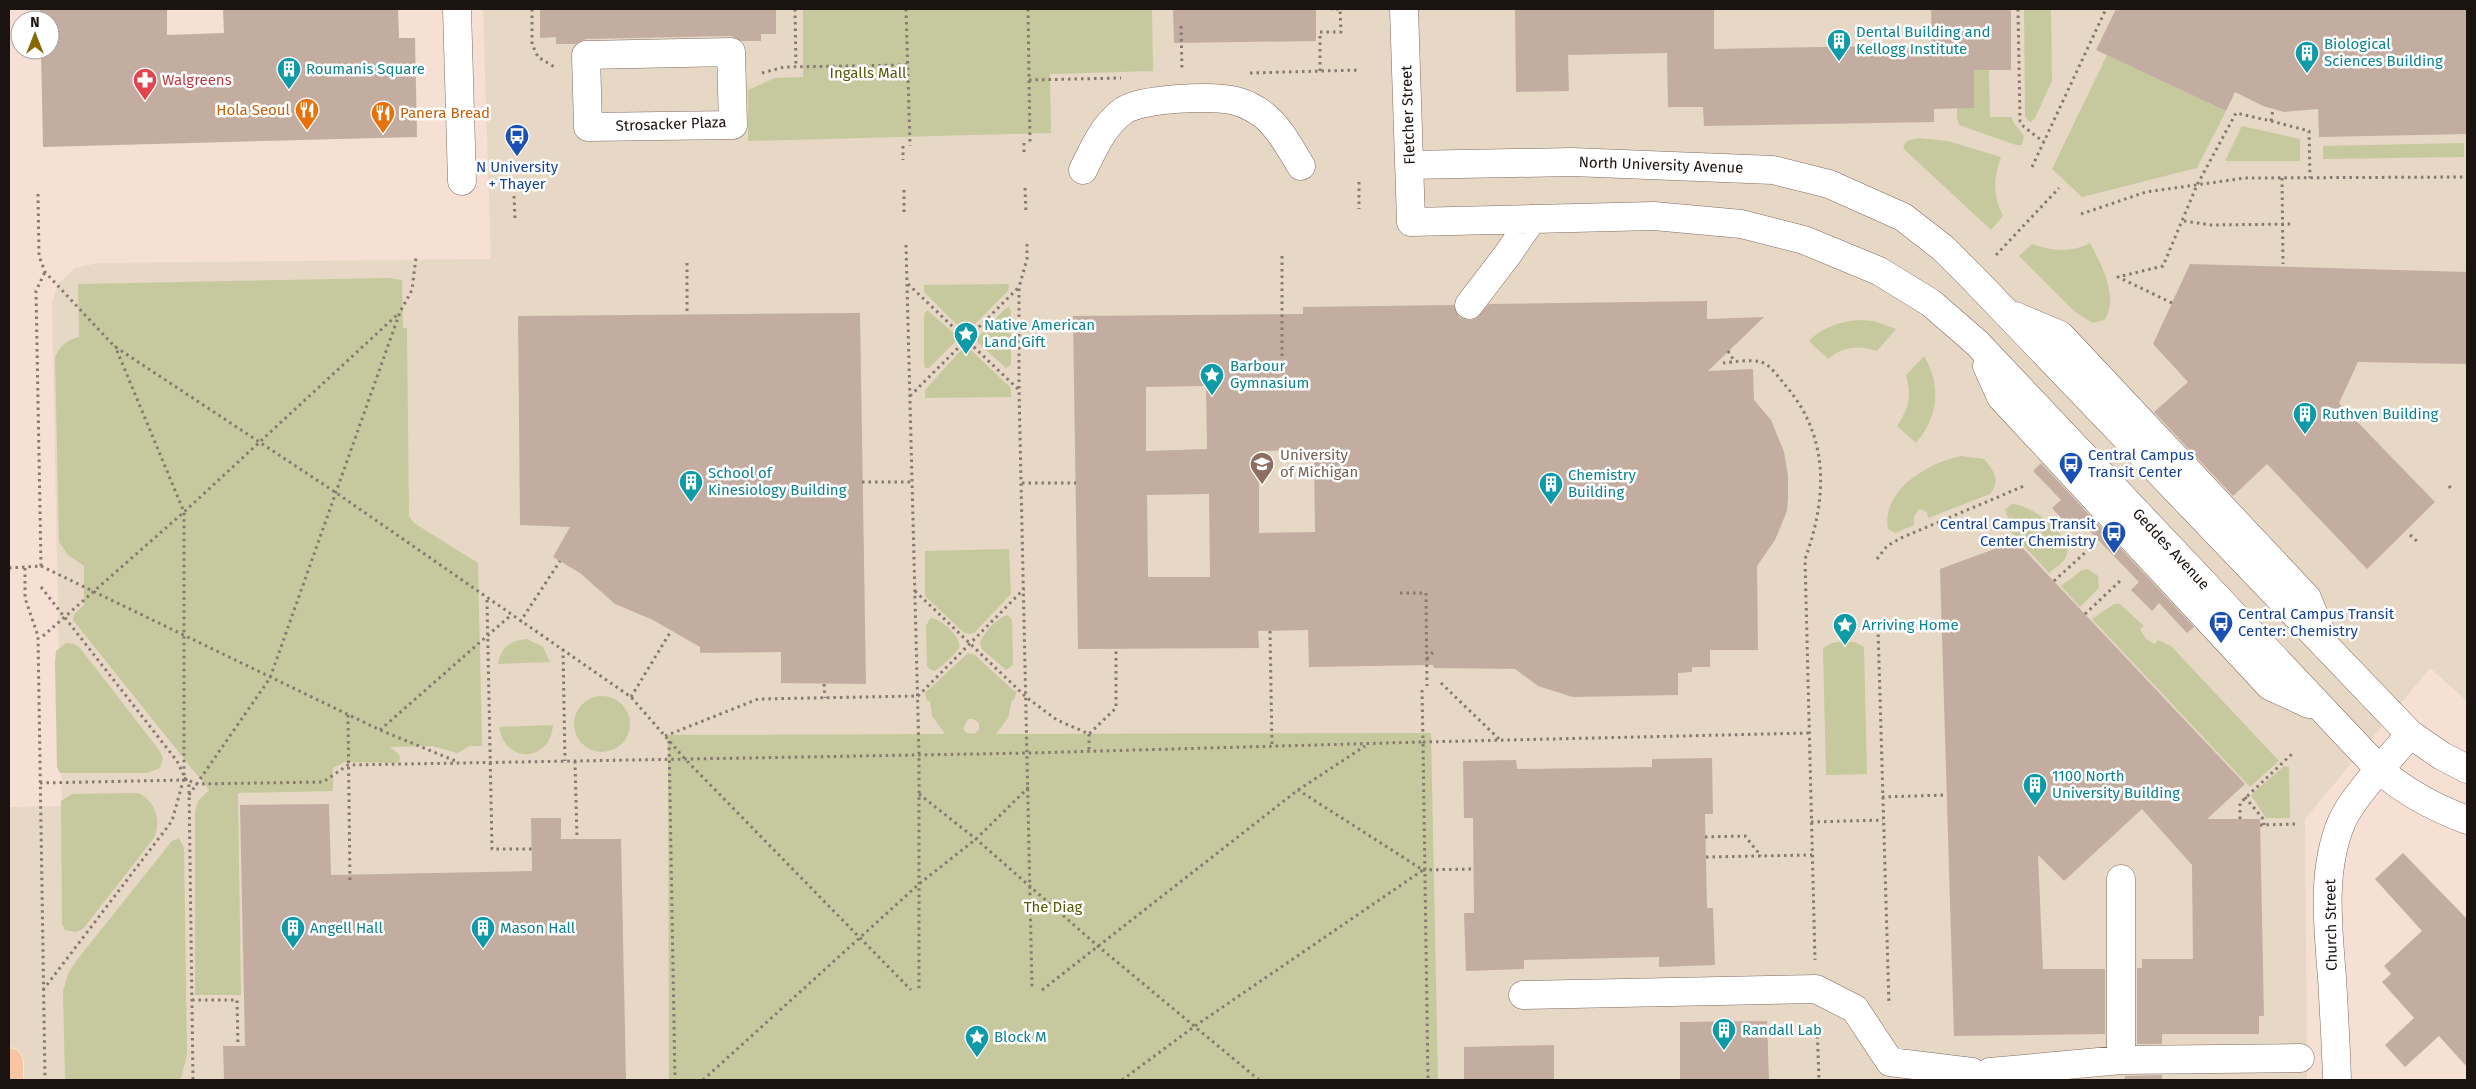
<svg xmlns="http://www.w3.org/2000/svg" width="2476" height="1089" viewBox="0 0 2476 1089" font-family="'Fira Sans',sans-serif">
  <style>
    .education { fill: #e6d8c5 }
    .green { fill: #c6c99d; fill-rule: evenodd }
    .building { fill: #c3ada1; fill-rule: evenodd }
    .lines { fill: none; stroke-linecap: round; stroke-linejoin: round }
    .minor-casing { stroke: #7f6a60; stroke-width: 29 }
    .major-casing { stroke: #fff; stroke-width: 29 }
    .path { stroke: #877870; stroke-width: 3; stroke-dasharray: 2.5 4; stroke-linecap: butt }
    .minor { stroke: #fff; stroke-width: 28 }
    .major { stroke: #f7c5a1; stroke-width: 28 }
    .labels { text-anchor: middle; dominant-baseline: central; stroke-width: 5; stroke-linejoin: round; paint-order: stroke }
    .culture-label { font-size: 15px; fill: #0d838f; stroke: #fff; text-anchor: start }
    .park-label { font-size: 15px; fill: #575907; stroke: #fff }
    .health-label { font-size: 15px; fill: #be3a42; stroke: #fff; text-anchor: start }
    .food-label { font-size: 15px; fill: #c56008; stroke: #fff; text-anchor: end }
    .street-label { font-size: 15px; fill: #1b130f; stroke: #fff }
    .transit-label { font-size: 15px; fill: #164399; stroke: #fff; text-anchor: start }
    .education-label { font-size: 15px; fill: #785e54; stroke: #fff; text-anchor: start }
  </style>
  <rect width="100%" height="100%" fill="#f6dfd3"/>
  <!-- education -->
  <path class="education" d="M483,9H2467V701L2430,668L2305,819L2307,1080H9V807L62,806L52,303L58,284L75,268L98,263L491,259Z"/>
  <!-- green -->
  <path class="green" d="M803,9H1152L1153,71L1050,74L1051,133L748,141V90L775,78L803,77Z
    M2024,9H2051L2052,81L2035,118L2031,122L2028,121L2025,116Z
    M2107,55L2226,111L2197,168L2082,197L2052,169Z
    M1974,70H1989L1990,117H2012L2013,122L2024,136L2022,145H2016L1959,125L1957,117V108L1974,102Z
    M2242,126L2300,139V161H2225Z
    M1918,138L1948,141L2001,157C1993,179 1993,195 2003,216L1991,230L1906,151L1903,147L1907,141Z
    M2464,143V157L2323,159V146Z
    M2090,243C2101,264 2120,298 2104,320L2093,323L2075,312L2019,256L2032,244C2051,251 2072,253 2090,243Z
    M389,278L402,280L403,328H407L409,516L414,523L478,563L482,746H470L457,753L432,746L390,747C395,752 400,752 400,760L396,763L345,762L333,768V791L238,793L241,995H195V812L198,801L209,790L73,620L74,614L84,605V566L68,555L59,542L55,358C59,346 67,340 79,337L78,284Z
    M1009,284L1008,291L971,328L965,330L960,328L924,292V285Z
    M1009,307L1011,311V365L1006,368L978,343L977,338L1005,309Z
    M927,310L956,335L957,340L929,368H925L924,365V314Z
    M1860,320L1874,321L1896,329L1877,351C1858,345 1844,346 1828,359L1809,341C1824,326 1840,322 1860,320Z
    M966,348L971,350L1011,388V397L925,398V390L962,349Z
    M1924,356C1942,386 1938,417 1916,443L1897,426C1909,408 1912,396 1906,375Z
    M1961,456L1984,459C1994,471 2001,481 1990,494L1928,518L1927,512L1919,509L1914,517V525L1895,533L1888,529C1881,490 1928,463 1961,456Z
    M2012,504C2029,504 2071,533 2067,553C2066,562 2056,567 2049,573L2009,530L2013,529L2005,510Z
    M1009,549L1011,594L974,633L970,634L963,632L925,596V551Z
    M2088,569L2098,576L2099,588L2080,607L2061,586L2082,570Z
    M2114,604H2120L2144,626L2140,629L2146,639L2155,644L2158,640L2171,646L2279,761L2250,787L2092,619Z
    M1008,615L1012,620L1013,665L1006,670L982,649L980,643C983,633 998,617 1008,615Z
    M930,618C939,617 963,637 959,648C955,655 942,666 935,671L929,669L927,665L926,626Z
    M527,639L543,647L550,662L498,664C501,647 511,640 527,639Z
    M1844,641L1855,642L1864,647L1867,774L1826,775L1823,648L1832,643Z
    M66,643L74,644L80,648L159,750L163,758L160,768L147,773H60L57,767L55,662L56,651Z
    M968,653L975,655L1014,691H1017L1014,700H1012L1008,718L996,734L1431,733L1438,1080H669L668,735L945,734L932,716L930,701H927L925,693ZM968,719H973L979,723V730L974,734L967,733L963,729Z
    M574 724a28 28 0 1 1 56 0a28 28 0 1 1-56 0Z
    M553,725C550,763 505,764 499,727Z
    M2284,766L2289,767L2290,818H2266L2251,795Z
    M138,793C155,800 162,821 154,838L83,929L76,932L65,930L62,924L61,801L72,794Z
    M179,838L184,848L187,1055L181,1078L179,1080H65L63,991L68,974L76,961L172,841Z"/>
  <!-- building -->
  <path class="building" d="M40,9H167V35L224,33L223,9H398L399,38H415L417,137L43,147L41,50H50V20H40Z
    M540,9H776V34H761V41H741L731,36L586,39L575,44H556V37L540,38Z
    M1173,9H1316V41L1174,43Z
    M1515,9H1714V49L1932,45L1931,9H2011V70H1974V108L1934,109V122L1704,126L1703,107H1668L1667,53L1568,55L1569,91L1516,92Z
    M2116,9H2467V134L2319,137L2318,109L2284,112L2263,106L2235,92L2226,111L2096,50Z
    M2190,264L2467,272V364L2358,362L2339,403L2435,502L2367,569L2267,464L2233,496L2154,412L2188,382L2153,344Z
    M1707,301V319L1764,317L1708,371L1753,369L1754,400L1771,420L1784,452L1788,475V499L1787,511L1775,540L1757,566L1758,650H1710V667H1692V672L1678,673V695L1573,697L1538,686L1515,669L1434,668L1433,665L1309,667L1308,630L1258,631L1259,648L1078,649L1073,316L1303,314V307L1454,305L1459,317L1467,320L1475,319L1489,304ZM1206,386L1207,449L1146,451V387ZM1314,450L1315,532L1259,533V451ZM1209,494L1210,577H1148L1147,495Z
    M860,313L866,684L781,683V652L700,653V647L653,620L615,604L580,573L553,557L570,527L520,525L518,316Z
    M2041,463L2194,627L2187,633L2159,603L2152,611L2131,590L2139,582L2081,522L2072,530L2052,508L2061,500L2033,471Z
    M2016,541L2245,784L2207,819H2260L2264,1016H2259V1034H2162V1044H2137V968H2142V959H2193L2192,865L2142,809L2064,881L2038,855L2043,969H2105V1034L1954,1036L1940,569Z
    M1712,758L1713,814H1705L1707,908H1713L1715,965L1659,967V957L1524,960V969L1466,971L1464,913H1474L1473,818H1464L1463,761L1516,760L1517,769L1652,767V759Z
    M329,804L331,875L532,871L531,818H561V839H621L626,1080H224L223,1046H245L240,805Z
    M2403,853L2467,919V1067L2439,1036L2405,1067L2385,1045L2414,1018L2382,982L2391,974L2384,966L2422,931L2375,879Z
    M1767,1021L1769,1080H1680V1022Z
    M1554,1045V1080H1464V1047Z
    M2162,1075V1080H2124L2125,1076Z"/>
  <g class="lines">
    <defs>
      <path id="minor" d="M457,9L462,181
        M1404,9L1411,222L1654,216L1741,224L1804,240L1879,271L1931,303L1977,343L2380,770C2406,793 2435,808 2467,820
        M731,52L733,125L588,127L586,55Z
        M1409,165L1572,162L1773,170L1829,184L1903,217L1943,248L1973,278L2410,734L2442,756L2467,769
        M1083,170C1094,148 1103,126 1123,111C1141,98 1214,95 1236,101C1246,104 1258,110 1266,117C1281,130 1291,150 1301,166
        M1469,305L1508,254L1532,219
        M2015,316L2060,335L2307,598L2322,635
        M1987,366L2001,397L2270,686L2309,704
        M2121,879V1060
        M1523,995L1816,989L1855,1009L1890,1062L1972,1072
        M1990,1072L2121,1060L2300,1058
        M2337,1080C2336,1046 2334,1012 2332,978C2328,926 2321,870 2342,821C2355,793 2390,759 2410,734"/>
      <path id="major" d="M9,1062V1080"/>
    </defs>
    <!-- minor casing -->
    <use href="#minor" class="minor-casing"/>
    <!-- major casing -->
    <use href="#major" class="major-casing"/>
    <!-- path -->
    <path class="path" d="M532,9V44L538,57L556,68
      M795,9L796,67
      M906,9L910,146
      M1028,9L1030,143
      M2018,9L2020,121L2024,127L2044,142
      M1181,26L1182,70
      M1320,71V32H1341L1340,9H1331
      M762,73L784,67L907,65
      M1250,73L1360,70
      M1029,80L1121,78
      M2271,121L2309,131L2310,178
      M1024,143V155
      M903,146V160
      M2032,167L2106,9
      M2282,178L2283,264
      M1359,182V209
      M1025,188L1026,212
      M904,190V214
      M38,194L39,256L45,272L114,346L335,492L631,697L685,759L911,990
      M514,196L515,219
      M2081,214L2146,192L2245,178L2467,177
      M2184,221L2211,225L2293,224
      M1027,244V259L1019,287V390L1032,988
      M906,245L919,755V990
      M1996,255L2059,188
      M1282,256V374
      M687,263V315
      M908,284L1019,390
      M2172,303L2118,277L2163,266L2197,185L2236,113L2271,121L2273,109
      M1728,351L1735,362
      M1723,363C1733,362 1751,359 1761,362C1771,365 1779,378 1786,386C1830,438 1827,499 1805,559L1815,960
      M910,396L1019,287
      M862,482H912
      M1022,483H1076
      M2449,486L2453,491
      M2410,535L2418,542
      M1877,559L1887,546L1901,538L2024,486
      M41,566L380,730L458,762
      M41,566L36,291L45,272
      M9,568L41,566
      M25,568V598L38,636L45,1080
      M2054,581L2088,550
      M41,587L177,761L189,786L193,1080
      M915,591L1026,697L1057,720L1089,734L1116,708V649
      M1400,593H1426L1427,686
      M487,600L492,849H532
      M2085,614L2120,581
      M520,622L560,561
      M1878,628L1889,1005
      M1270,631L1272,748
      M43,636L184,512L398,314
      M563,649L565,761
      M1427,659L1433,652
      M1441,683L1500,740
      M824,684L825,698
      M1422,690L1423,742L1809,733
      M631,697L671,631
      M348,715L350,884
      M380,730L511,615
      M1089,734V752
      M665,736L758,699L918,696L1024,589
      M669,741L675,1080
      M575,761L577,839
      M184,778L196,784L323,782L348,765L1029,753L1423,742L1428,1080
      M40,783L184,780
      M919,794L976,839L1099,947L1259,1080
      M189,795L270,678L400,312L412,290L416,257
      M1882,797L1947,795
      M2245,797L2264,820V825
      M2240,819V803L2293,753
      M1811,822L1883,820
      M2260,825L2297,824
      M1705,837L1745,836L1761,856
      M1706,857L1812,855
      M1423,870L1473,869
      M43,990L172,821L184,778V512L115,346
      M1042,990L1298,790L1365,746
      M192,1000H237L238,1046
      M1817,1023L1819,1080
      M703,1080L919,884L976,839L1029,787
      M1122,1080L1195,1026L1423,870L1298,790"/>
    <!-- minor -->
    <use href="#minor" class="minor"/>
    <!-- major -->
    <use href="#major" class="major"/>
  </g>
  <!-- icons -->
  <defs>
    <symbol id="building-pin" viewBox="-11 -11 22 30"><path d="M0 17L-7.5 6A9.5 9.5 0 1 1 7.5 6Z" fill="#0f9aa8" stroke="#fff"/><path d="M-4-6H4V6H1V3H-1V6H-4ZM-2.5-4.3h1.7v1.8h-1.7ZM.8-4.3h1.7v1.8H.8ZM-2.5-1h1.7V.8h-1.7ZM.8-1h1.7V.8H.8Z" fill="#fff"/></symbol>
    <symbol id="pharmacy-pin" viewBox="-11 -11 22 30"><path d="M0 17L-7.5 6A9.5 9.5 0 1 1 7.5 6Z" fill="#e0444e" stroke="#fff"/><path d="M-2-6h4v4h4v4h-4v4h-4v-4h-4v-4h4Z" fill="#fff"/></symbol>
    <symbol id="restaurant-pin" viewBox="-11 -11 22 30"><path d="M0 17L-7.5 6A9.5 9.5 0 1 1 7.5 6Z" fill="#e8710a" stroke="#fff"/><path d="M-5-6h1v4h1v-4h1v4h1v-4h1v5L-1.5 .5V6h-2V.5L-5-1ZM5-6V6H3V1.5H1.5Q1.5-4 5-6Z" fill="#fff"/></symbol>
    <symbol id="bus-pin" viewBox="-11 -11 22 30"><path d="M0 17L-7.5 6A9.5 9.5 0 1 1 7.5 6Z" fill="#1a4fb4" stroke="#fff"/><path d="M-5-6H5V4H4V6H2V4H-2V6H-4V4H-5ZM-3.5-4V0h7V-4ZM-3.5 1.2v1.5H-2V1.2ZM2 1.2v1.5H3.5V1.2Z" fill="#fff"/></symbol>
    <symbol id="sight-pin" viewBox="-11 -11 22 30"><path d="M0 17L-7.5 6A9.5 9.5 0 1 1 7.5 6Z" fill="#0f9aa8" stroke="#fff"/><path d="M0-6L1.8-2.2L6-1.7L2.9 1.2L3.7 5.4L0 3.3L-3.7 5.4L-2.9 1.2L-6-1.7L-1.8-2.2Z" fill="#fff"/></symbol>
    <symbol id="university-pin" viewBox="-11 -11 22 30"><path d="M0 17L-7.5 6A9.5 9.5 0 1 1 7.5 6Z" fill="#8d6e63" stroke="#fff"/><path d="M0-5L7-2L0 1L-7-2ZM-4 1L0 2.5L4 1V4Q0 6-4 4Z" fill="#fff"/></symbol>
  </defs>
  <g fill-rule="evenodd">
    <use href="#building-pin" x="1825" y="27" width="28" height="38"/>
    <use href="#building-pin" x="2293" y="39" width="28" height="38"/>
    <use href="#building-pin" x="275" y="55" width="28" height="38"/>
    <use href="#pharmacy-pin" x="131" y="66" width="28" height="38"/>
    <use href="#restaurant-pin" x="293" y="96" width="28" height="38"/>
    <use href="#restaurant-pin" x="369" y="99" width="28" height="38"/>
    <use href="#bus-pin" x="503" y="122" width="28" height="38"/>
    <use href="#sight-pin" x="952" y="320" width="28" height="38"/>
    <use href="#sight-pin" x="1198" y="361" width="28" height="38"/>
    <use href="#building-pin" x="2291" y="400" width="28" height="38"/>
    <use href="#university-pin" x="1248" y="450" width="28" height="38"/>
    <use href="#bus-pin" x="2057" y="450" width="28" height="38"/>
    <use href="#building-pin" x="677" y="468" width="28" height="38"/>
    <use href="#building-pin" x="1537" y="470" width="28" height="38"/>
    <use href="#bus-pin" x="2100" y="519" width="28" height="38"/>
    <use href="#bus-pin" x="2207" y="609" width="28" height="38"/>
    <use href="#sight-pin" x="1831" y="611" width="28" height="38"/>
    <use href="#building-pin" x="2021" y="771" width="28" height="38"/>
    <use href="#building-pin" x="279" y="914" width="28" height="38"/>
    <use href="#building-pin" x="469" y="914" width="28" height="38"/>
    <use href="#building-pin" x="1710" y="1016" width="28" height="38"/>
    <use href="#sight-pin" x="963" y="1023" width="28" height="38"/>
  </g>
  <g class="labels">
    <!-- culture labels -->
    <g class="culture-label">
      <text x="1856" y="32">Dental Building and<tspan x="1856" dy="17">Kellogg Institute</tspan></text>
      <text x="2324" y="44">Biological<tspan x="2324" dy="17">Sciences Building</tspan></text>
      <text x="306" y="69">Roumanis Square</text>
      <text x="984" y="325">Native American<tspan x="984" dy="17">Land Gift</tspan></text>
      <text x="1230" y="366">Barbour<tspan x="1230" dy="17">Gymnasium</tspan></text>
      <text x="2322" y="414">Ruthven Building</text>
      <text x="708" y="473">School of<tspan x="708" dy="17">Kinesiology Building</tspan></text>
      <text x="1568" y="475">Chemistry<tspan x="1568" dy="17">Building</tspan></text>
      <text x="1862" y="625">Arriving Home</text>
      <text x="2052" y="776">1100 North<tspan x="2052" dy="17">University Building</tspan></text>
      <text x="310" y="928">Angell Hall</text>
      <text x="500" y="928">Mason Hall</text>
      <text x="1742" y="1030">Randall Lab</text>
      <text x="994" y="1037">Block M</text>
    </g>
    <!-- park labels -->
    <g class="park-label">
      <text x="868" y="73">Ingalls Mall</text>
      <text x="1053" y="907">The Diag</text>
    </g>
    <!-- health labels -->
    <g class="health-label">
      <text x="162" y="80">Walgreens</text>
    </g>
    <!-- food labels -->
    <g class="food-label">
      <text x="290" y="110">Hola Seoul</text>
      <text x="400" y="113" text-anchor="start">Panera Bread</text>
    </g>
    <!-- street labels -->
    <g class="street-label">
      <text transform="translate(1408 115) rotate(-92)">Fletcher Street</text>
      <text transform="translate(671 124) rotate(-2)">Strosacker Plaza</text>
      <text transform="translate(1661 165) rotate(2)">North University Avenue</text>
      <text transform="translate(2171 549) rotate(47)">Geddes Avenue</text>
      <text transform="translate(2331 925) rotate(-91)">Church Street</text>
    </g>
    <!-- transit labels -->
    <g class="transit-label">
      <text x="517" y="167" text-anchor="middle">N University<tspan x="517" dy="17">+ Thayer</tspan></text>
      <text x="2088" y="455">Central Campus<tspan x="2088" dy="17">Transit Center</tspan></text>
      <text x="2096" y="524" text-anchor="end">Central Campus Transit<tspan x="2096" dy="17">Center Chemistry</tspan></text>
      <text x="2238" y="614">Central Campus Transit<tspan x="2238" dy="17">Center: Chemistry</tspan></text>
    </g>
    <!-- education labels -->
    <g class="education-label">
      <text x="1280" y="455">University<tspan x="1280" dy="17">of Michigan</tspan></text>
    </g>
  </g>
  <!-- border -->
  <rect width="2476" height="1089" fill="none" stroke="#1b130f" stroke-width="20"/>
  <!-- north arrow -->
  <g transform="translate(35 35)"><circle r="24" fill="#ffffff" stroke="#a4a19f"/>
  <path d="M0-4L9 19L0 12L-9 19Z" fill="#866903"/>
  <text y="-8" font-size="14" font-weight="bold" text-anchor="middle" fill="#1b130f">N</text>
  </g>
</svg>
